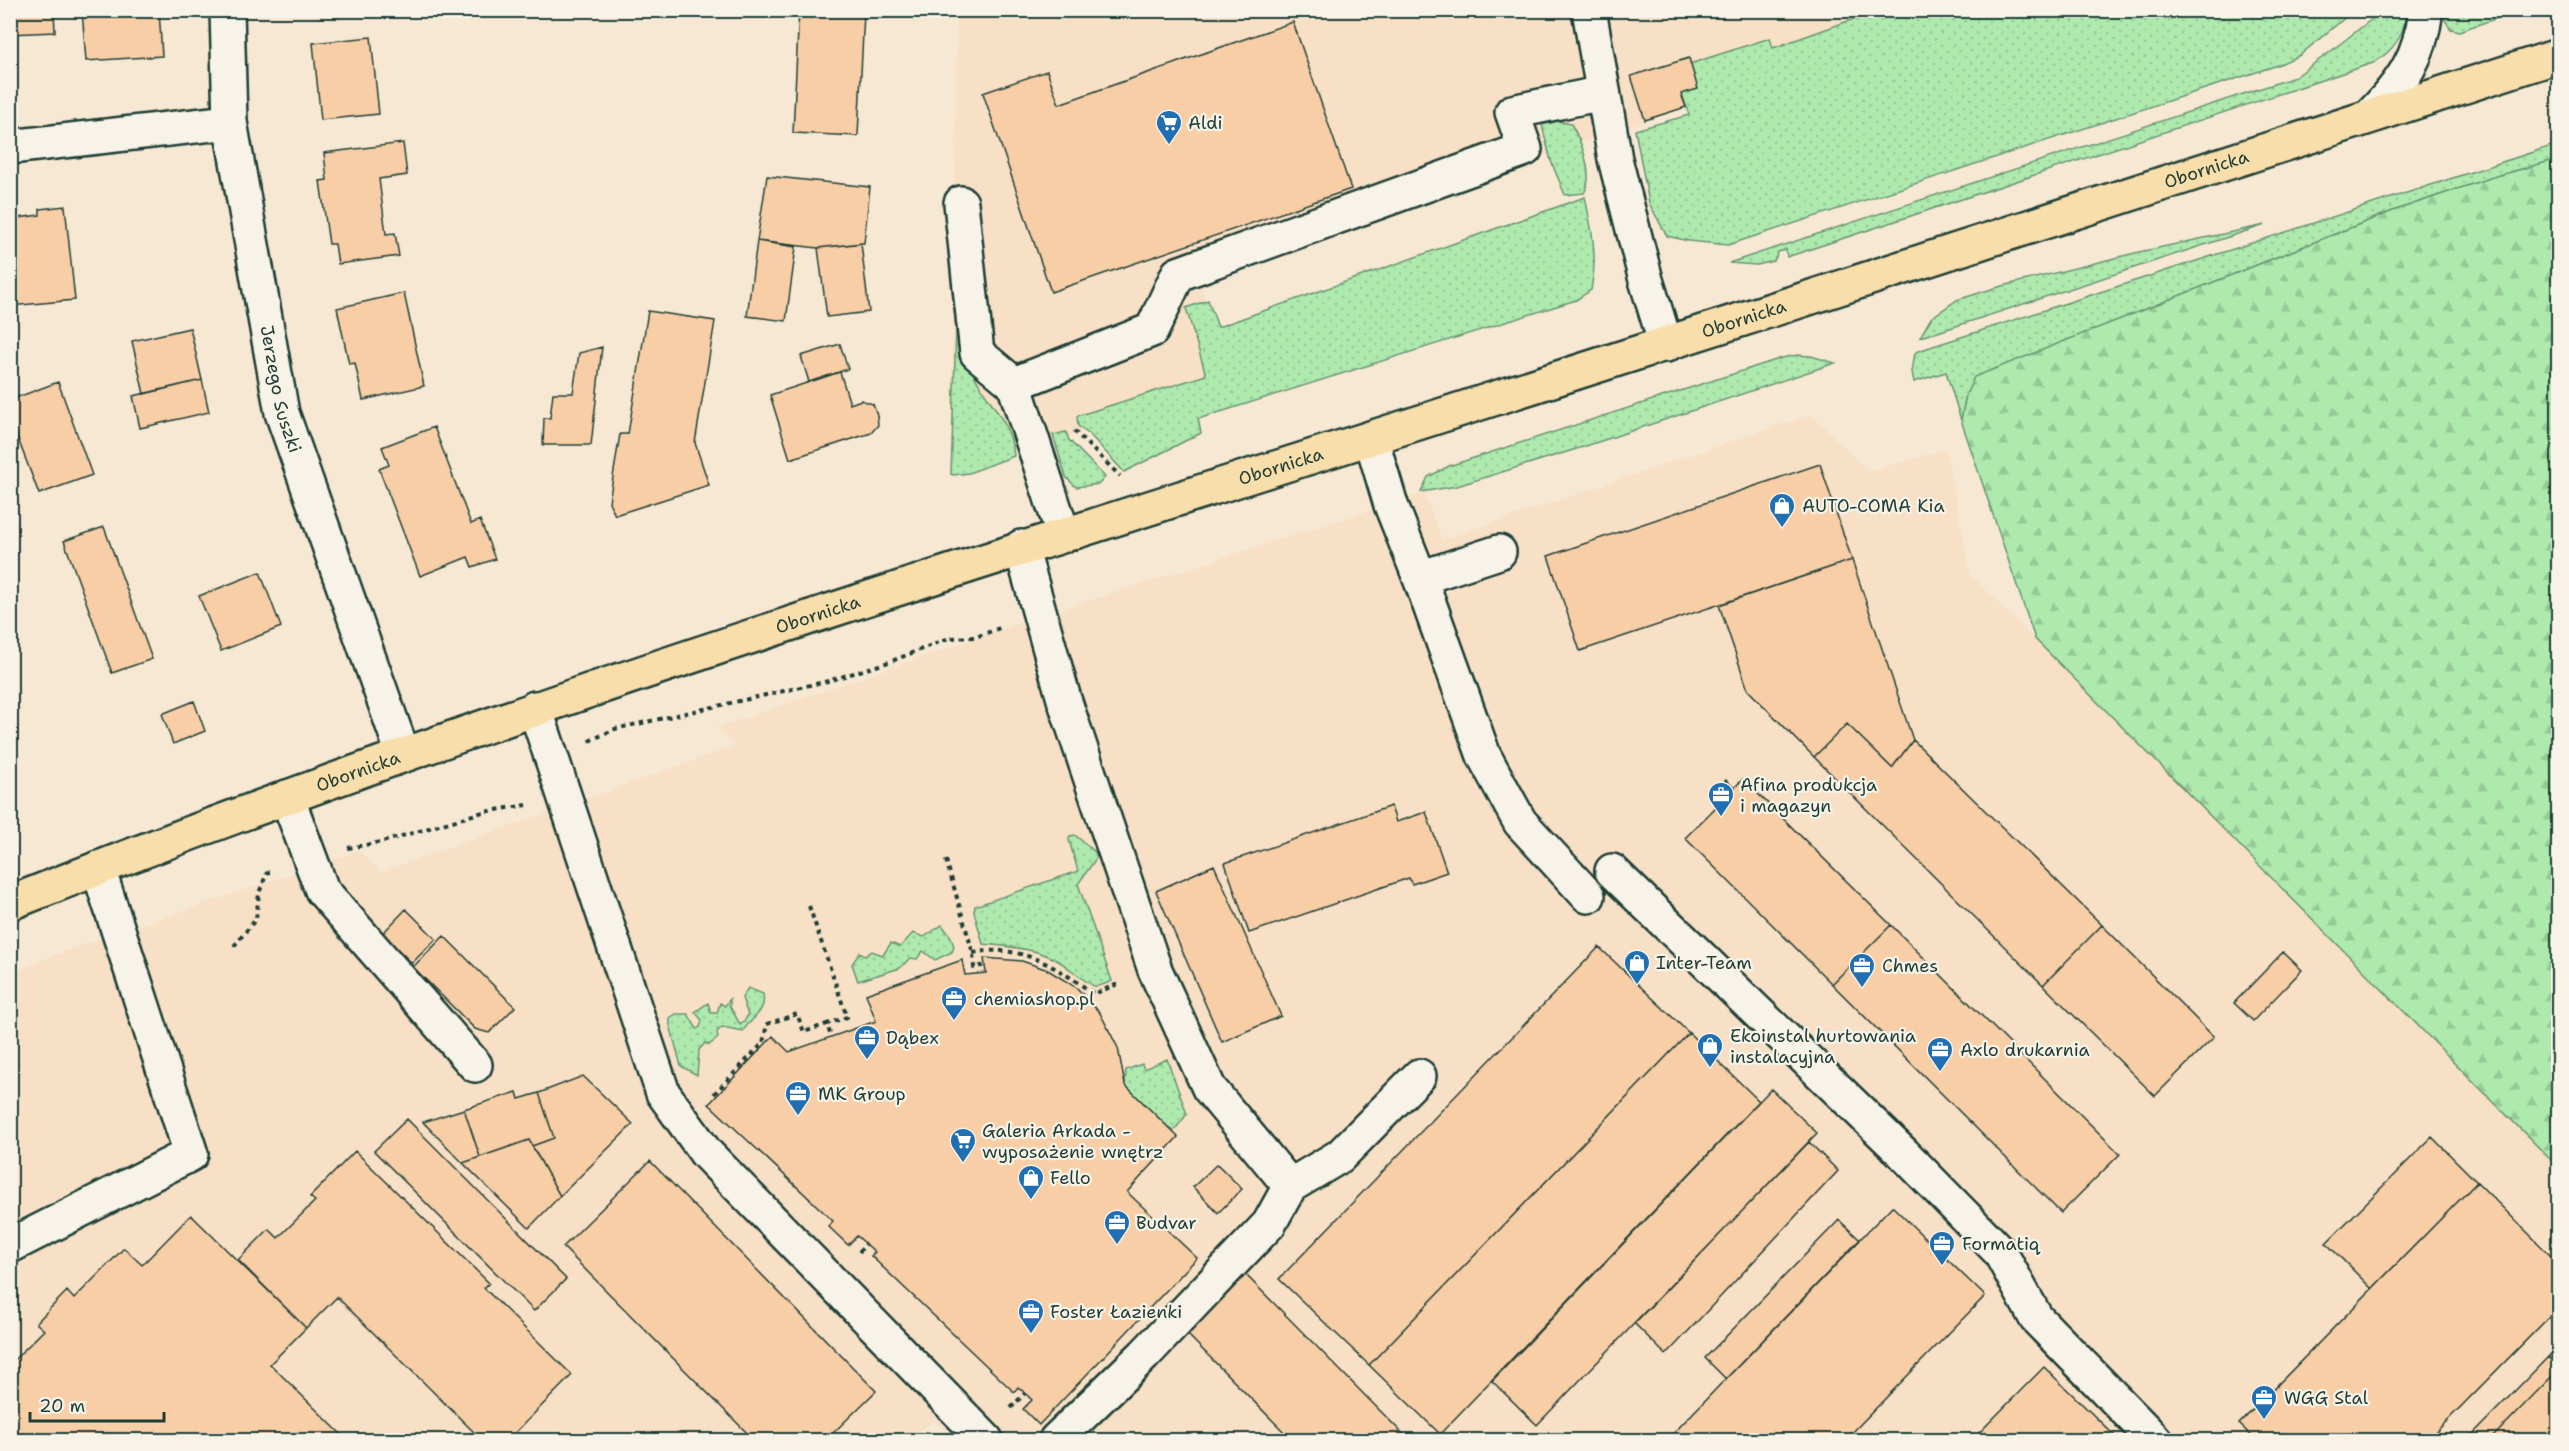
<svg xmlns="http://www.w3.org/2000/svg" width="2569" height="1451" viewBox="0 0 2569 1451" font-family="'Shantell Sans',sans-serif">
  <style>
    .built { fill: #f7e0c6 }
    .green { fill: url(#green-dots); stroke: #669371; stroke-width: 1.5 }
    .forest { fill: url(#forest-firs); stroke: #669371; stroke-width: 1.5 }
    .building { fill: #f8cea7; stroke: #1f3d34; stroke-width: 1.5 }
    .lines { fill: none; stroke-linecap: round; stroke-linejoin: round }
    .minor-casing { stroke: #1f3d34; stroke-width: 38 }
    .major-casing { stroke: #1f3d34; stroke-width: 38 }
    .path { stroke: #1f3d34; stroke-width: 4; stroke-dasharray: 4.5 4.5; stroke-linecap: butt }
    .minor { stroke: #f7f3e8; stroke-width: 33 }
    .major { stroke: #f8deab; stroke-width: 33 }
    .labels { text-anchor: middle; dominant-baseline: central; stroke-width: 4.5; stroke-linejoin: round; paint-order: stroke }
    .poi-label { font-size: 18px; fill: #1f3d34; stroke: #f7f3e8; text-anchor: start }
    .street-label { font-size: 18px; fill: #1f3d34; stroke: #f7f3e8 }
  </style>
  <defs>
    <pattern id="green-dots" width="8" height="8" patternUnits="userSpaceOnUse" patternTransform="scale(1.5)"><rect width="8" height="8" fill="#aee9ae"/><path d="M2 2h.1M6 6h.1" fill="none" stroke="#95c996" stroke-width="1.8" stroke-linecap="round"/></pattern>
    <pattern id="forest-firs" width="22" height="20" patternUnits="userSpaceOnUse" patternTransform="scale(1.5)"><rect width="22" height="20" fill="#aee9ae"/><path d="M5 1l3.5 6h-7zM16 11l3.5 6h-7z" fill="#95c996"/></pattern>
  </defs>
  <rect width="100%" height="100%" fill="#f7e8d4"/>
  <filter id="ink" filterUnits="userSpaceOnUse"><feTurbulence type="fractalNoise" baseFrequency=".0167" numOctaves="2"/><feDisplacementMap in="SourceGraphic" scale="12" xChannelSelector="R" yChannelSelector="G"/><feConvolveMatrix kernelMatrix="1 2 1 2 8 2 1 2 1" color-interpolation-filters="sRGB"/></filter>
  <g filter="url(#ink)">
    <!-- built -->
    <path class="built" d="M957,11H1972L1197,273L1232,382L951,474Z
      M1811,414L1868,471L1946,449L1971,575L2558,1168V1440H955L935,1421L901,1440H11V973L62,952L359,851L381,872L735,746L716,728L1035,618L1424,493L1442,540Z"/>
    <!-- green -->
    <path class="green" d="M1876,11H2353L2300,55L2278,65L1728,245L1689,241L1667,236L1649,203L1635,130L1689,115L1674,69L1770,38L1773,48Z
      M2382,11H2406C2405,35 2394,51 2373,63L1787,257L1786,250L1778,252L1774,261L1757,265L1729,263L2295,77L2330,52Z
      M2446,11V10L2519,11L2459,31L2451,29L2445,20Z
      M1558,121L1571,124C1581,141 1595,175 1584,193L1565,195L1551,161L1542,125Z
      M2558,144V159L2493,177L2393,211L1975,377L1966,395L1961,420L1946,372L1914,382L1912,372L1915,353L1918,351Z
      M1585,197C1592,230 1598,257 1591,290L1576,300L1198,419L1201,433L1124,472L1091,436L1078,426L1077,416L1206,375L1186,308L1208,300L1218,327Z
      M2265,225L1938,332L1920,337L1931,318L1957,300L1995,288L2139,252Z
      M954,292C959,318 961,345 971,369C985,401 1010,417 1014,456L969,473L953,475L951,474L956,331Z
      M1797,355L1811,356L1835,363L1586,446L1457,486L1421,492L1428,477L1449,466L1782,358Z
      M1066,432L1069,440L1105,477L1099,484L1076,487L1066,477L1053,435Z
      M1075,835L1096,853L1097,857L1078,884L1112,981C1107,983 1100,987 1094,986C1089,985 1067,966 1060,962C1036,948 1010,947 983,944L974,912L975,906L1078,871L1069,840L1070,836Z
      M942,925L951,937L954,947L952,952L935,960L923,951L917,959L910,958L900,968L858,981L852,964L860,952L865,956L872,951L883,955L891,943L900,947L913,933L924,937Z
      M748,988L763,994C767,1012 750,1019 743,1031L722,1027L717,1032L718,1038L709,1045L705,1043L699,1050L697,1075L681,1066L670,1025V1018L676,1014H688L697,1029L700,1027L702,1020L695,1012L708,1003L711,1013H717L720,1003L725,1006L730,999V1007L740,1024L745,1020L748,1015L742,998Z
      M1167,1059L1187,1114L1173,1132L1125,1085L1126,1070L1142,1064L1144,1069Z"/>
    <!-- forest -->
    <path class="forest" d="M2558,159V1167L2035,639L1961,420L1966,395L1974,377L2393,211L2493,177Z"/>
    <!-- building -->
    <path class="building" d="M10,10H54L55,32L10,34Z
      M82,10H159L162,56L86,61Z
      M799,10L864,12L858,136L793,133Z
      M1293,22L1351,189L1051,292L983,93L1047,71L1059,104Z
      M371,37L379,114L321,120L313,43Z
      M1689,58L1698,89L1681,94L1686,107L1645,120L1631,76Z
      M403,143L407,175L379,179L386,234L395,233L399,256L338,264L335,244H329L320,181L327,180L324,153Z
      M767,176L870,187L864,243L818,248L757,241Z
      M65,206L75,300L10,306V219L40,215V209Z
      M757,241L796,247L786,321L747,316Z
      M861,243L869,312L827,317L818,248Z
      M404,293L424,386L363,400L355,363L349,364L337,308Z
      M648,311L715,321L695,443L709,485L615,515L609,502L620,434H628Z
      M190,328L202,380L144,394L132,341Z
      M840,344L848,369L809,382L801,356Z
      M602,347L591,445H543L544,418H550L553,393H573L579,353Z
      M840,372L850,404L861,400L873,404L877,415L878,425L871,433L790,459L770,395Z
      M202,380L209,412L140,428L133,396Z
      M58,382L92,475L39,494L10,418V400Z
      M434,427L471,524L480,520L495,559L472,567L468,557L420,576L379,469L389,465L382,447Z
      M1820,464L1852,560L1580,651L1548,556Z
      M104,527L152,659L112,673L64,541Z
      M1852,560L1913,740L1892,768L1847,724L1814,757L1748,690L1719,605Z
      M260,572L281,627L221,651L199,596Z
      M194,701L205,731L173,744L162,714Z
      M1847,724L1892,768L1913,740L2102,925L2043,985L1814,757Z
      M1743,779L1891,925L1832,984L1685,838L1718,805L1709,797L1726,780L1734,788Z
      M1391,806L1396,822L1426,812L1447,872L1412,884L1409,878L1249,933L1225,863Z
      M1214,865L1281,1016L1222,1042L1156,891Z
      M406,909L436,939L412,963L382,934Z
      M1891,925L2120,1154L2061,1213L1832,984Z
      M2102,925L2214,1037L2155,1096L2043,985Z
      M444,936L515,1007L489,1033L475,1029L413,967Z
      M1599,947L1689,1033L1369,1365L1279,1279Z
      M2283,952L2302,970L2253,1021L2234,1003Z
      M984,958L1022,961L1048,970L1077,988L1100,1013L1118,1048L1125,1085L1178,1137L1127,1192L1197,1258L1039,1425L1023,1409L1032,1400L1025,1393L1018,1387L1014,1392L871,1256L875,1252L857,1236L848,1245L828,1226L833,1221L709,1104L773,1036L789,1052L876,1021L866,994L962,960L965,975L986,973Z
      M1689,1033L1759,1101L1440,1434L1369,1365Z
      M583,1076L633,1124L560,1196L532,1146L554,1138L539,1093Z
      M1771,1089L1817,1133L1537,1425L1492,1381Z
      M517,1092L519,1099L539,1093L554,1138L532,1146L529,1140L480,1157L464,1109Z
      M464,1109L480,1157L463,1163L423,1122Z
      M407,1119L566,1279L534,1311L374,1151Z
      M2432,1137L2477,1182L2372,1289L2326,1243Z
      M529,1140L560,1196L529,1228L463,1163Z
      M1809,1142L1838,1171L1666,1355L1634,1323Z
      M355,1151L489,1283L484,1288L572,1375L508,1440H482L337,1297L306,1328L238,1260L269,1229L278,1238L315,1201L310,1197Z
      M650,1161L876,1391L826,1440H754L563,1247Z
      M1217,1164L1242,1189L1218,1213L1193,1187Z
      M2477,1182L2558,1263V1308L2428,1440H2256L2239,1424Z
      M1892,1206L1985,1296L1845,1440H1667Z
      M191,1215L306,1328L270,1364L347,1440H10V1364L44,1330L36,1323L67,1291L74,1299L124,1248L142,1265Z
      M1839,1220L1860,1240L1726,1379L1705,1358Z
      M1244,1273L1409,1440H1292L1185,1332Z
      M2558,1347V1367L2548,1357Z
      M2548,1357L2558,1367V1370L2490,1440H2467Z
      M2044,1367L2119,1440H1972Z
      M2558,1370V1440H2490Z"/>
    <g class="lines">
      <defs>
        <g id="minor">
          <path id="s1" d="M227,10L230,122L282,413L403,754"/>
          <path d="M1589,10L1615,159L1646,280L1666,345"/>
          <path d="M2371,115C2403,82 2420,58 2426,10"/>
          <path d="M10,147L230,122"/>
          <path d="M961,203L977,353L1014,384L1063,534"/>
          <path d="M1014,384L1152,330L1178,274L1525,149L1512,112L1603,93"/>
          <path d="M1371,438L1391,505L1420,578L1484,756L1520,822L1588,896"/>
          <path d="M1021,547L1064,699L1155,970L1209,1088L1290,1186L1269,1224L1144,1355L1056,1440"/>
          <path d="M1420,578L1499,552"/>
          <path d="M535,708L663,1093L706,1153L986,1440"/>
          <path d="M287,797L322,890L475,1065"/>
          <path d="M1612,871L1904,1154L2000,1252L2036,1318L2155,1440"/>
          <path d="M1290,1186L1340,1156L1419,1076"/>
          <path d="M10,1246L191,1154L98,868"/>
        </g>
        <g id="major">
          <path id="s2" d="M10,903C466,721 935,576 1402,428C1788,306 2173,179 2558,56"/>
        </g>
      </defs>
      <!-- minor casing -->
      <use href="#minor" class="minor-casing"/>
      <!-- major casing -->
      <use href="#major" class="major-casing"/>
      <!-- path -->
      <path class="path" d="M1074,431L1120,476
        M589,741L615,729L828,681L892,661L949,638L976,637L1002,627
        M348,848L382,842L483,812L527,805
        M946,860L973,953L974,968L985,965
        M809,906L847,1017L827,1024L831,1037
        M234,946L256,919L259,893L267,873L272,872
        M973,953C1020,943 1057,967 1094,994L1118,984
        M714,1094L763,1043L767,1024L797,1014L804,1032L827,1024
        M859,1252L866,1244
        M1011,1408L1025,1393"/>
      <!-- minor -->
      <use href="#minor" class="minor"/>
      <!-- major -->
      <use href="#major" class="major"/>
    </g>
  </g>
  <!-- icons -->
  <defs>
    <symbol id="supermarket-pin" viewBox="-11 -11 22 30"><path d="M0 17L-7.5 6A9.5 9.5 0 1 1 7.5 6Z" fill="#1f6fb2" stroke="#f7f3e8"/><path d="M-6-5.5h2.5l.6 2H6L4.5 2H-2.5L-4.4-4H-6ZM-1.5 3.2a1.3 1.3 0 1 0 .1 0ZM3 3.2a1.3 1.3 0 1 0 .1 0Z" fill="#fff"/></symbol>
    <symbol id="shop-pin" viewBox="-11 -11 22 30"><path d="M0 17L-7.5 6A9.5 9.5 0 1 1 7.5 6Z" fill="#1f6fb2" stroke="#f7f3e8"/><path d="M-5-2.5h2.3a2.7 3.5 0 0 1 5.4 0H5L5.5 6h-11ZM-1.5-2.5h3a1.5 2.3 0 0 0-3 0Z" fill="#fff"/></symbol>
    <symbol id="office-pin" viewBox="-11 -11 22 30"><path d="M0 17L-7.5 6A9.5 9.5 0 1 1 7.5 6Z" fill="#1f6fb2" stroke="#f7f3e8"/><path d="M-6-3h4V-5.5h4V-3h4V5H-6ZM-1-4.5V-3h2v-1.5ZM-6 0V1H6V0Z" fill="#fff"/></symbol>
  </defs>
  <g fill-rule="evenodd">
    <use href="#supermarket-pin" x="1154" y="108" width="30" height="40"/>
    <use href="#shop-pin" x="1767" y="491" width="30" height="40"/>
    <use href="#office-pin" x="1706" y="780" width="30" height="40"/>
    <use href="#shop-pin" x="1622" y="948" width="30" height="40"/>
    <use href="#office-pin" x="1847" y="951" width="30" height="40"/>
    <use href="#office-pin" x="939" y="984" width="30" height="40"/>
    <use href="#office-pin" x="852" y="1023" width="30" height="40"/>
    <use href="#shop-pin" x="1695" y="1031" width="30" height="40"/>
    <use href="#office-pin" x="1925" y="1035" width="30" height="40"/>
    <use href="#office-pin" x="783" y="1079" width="30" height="40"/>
    <use href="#supermarket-pin" x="948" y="1126" width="30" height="40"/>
    <use href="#shop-pin" x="1016" y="1163" width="30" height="40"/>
    <use href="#office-pin" x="1102" y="1208" width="30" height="40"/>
    <use href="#office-pin" x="1927" y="1229" width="30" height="40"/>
    <use href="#office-pin" x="1016" y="1297" width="30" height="40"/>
    <use href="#office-pin" x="2249" y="1383" width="30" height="40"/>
  </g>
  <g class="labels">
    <!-- poi labels -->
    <g class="poi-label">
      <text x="1188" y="123">Aldi</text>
      <text x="1802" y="506">AUTO-COMA Kia</text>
      <text x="1740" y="785">Afina produkcja<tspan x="1740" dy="21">i magazyn</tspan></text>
      <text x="1656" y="963">Inter-Team</text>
      <text x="1882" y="966">Chmes</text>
      <text x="974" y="999">chemiashop.pl</text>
      <text x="1730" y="1036">Ekoinstal hurtowania<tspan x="1730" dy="21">instalacyjna</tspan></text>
      <text x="886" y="1038">Dąbex</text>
      <text x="1960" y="1050">Axlo drukarnia</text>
      <text x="818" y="1094">MK Group</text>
      <text x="982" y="1131">Galeria Arkada -<tspan x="982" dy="21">wyposażenie wnętrz</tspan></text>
      <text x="1050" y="1178">Fello</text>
      <text x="1136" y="1223">Budvar</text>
      <text x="1962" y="1244">Formatiq</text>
      <text x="1050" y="1312">Foster Łazienki</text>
      <text x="2284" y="1398">WGG Stal</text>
    </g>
    <!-- street labels -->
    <g class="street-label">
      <text stroke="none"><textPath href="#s2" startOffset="2316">Obornicka</textPath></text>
      <text stroke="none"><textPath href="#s2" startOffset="1830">Obornicka</textPath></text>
      <text stroke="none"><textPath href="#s1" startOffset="384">Jerzego Suszki</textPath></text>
      <text stroke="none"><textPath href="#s2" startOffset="1344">Obornicka</textPath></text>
      <text stroke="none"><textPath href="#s2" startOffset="858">Obornicka</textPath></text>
      <text stroke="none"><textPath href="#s2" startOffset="372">Obornicka</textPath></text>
    </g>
  </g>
  <!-- margin -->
  <rect width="2569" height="1451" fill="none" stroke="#f7f3e8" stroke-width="36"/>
  <rect x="18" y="18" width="2533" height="1415" fill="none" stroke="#1f3d34" stroke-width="2" filter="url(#ink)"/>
  <!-- scale -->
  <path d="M30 1412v9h134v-9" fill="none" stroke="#1f3d34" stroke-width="3"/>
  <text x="39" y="1412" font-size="18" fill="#1f3d34" stroke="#f7f3e8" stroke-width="4.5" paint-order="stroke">20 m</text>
</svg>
